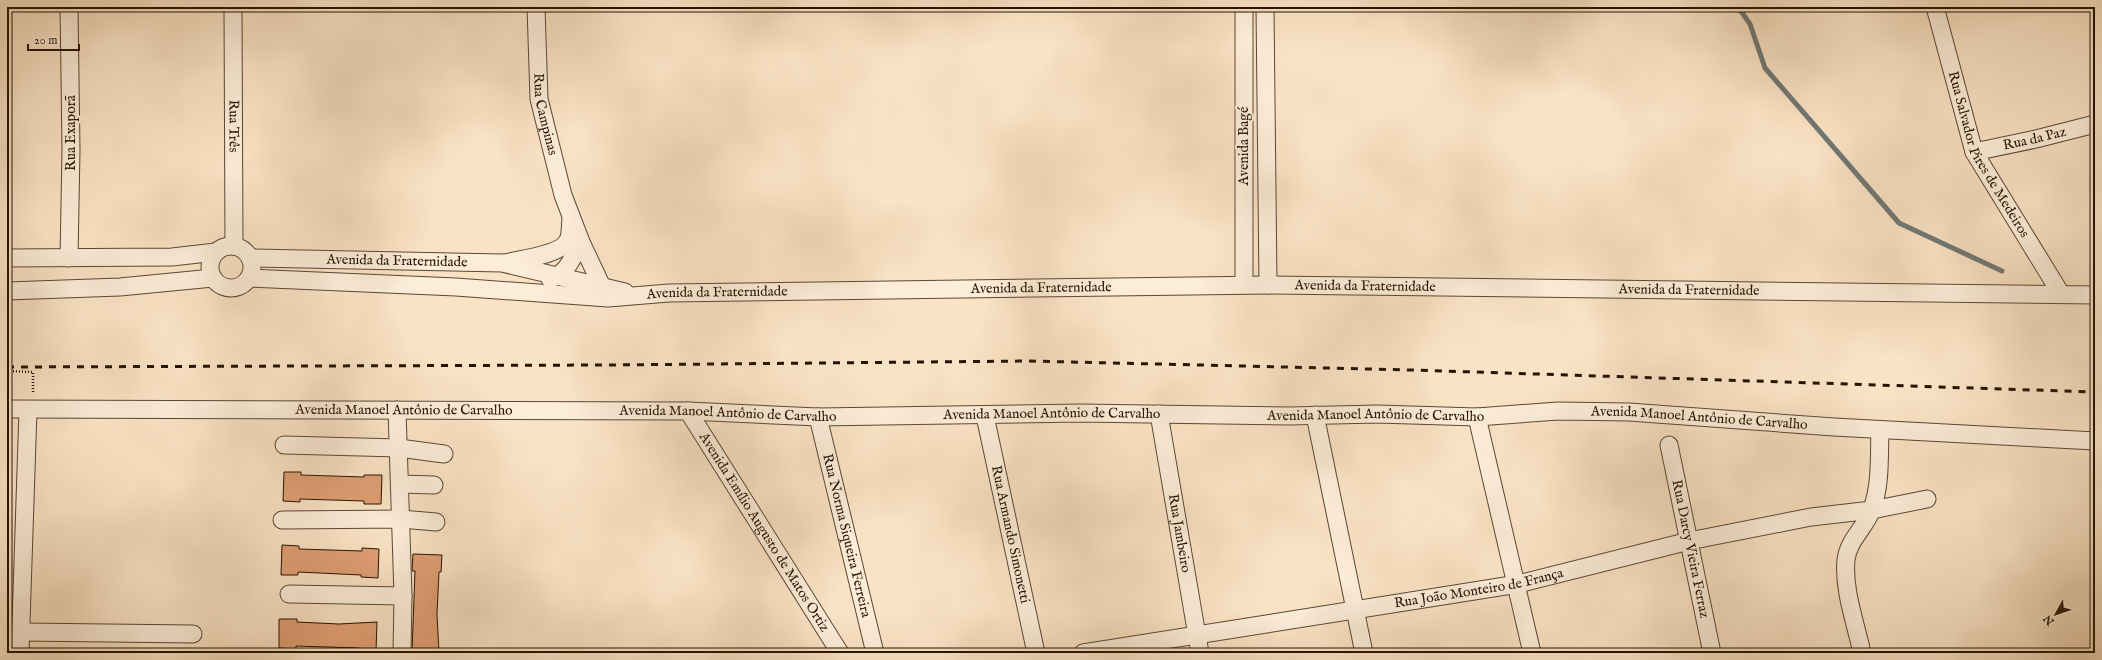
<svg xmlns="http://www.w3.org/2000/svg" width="2102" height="660" viewBox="0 0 2102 660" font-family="'IM FELL English',serif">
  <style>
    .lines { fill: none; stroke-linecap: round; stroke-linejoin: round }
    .stream { stroke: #717874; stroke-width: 5 }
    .building { fill: #e19f74; stroke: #241303 }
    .minor-casing { stroke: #5a4734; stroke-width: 19 }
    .path { stroke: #241303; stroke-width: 2.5; stroke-dasharray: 1 2; stroke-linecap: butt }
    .minor { stroke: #fcedd9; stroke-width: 17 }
    .rail { stroke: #241303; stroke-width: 3; stroke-dasharray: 7 7; stroke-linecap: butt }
    .labels { text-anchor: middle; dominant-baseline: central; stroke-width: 4; stroke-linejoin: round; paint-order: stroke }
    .street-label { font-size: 14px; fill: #241303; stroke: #fcedd9 }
  </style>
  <rect width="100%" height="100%" fill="#fae3c5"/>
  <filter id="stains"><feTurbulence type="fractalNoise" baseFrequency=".005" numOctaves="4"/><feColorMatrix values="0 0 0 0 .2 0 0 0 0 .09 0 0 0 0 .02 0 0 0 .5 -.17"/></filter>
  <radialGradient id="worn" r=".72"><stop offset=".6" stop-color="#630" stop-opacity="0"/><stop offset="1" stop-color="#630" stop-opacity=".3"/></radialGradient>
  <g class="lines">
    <!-- stream -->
    <path class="stream" d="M1738,7L1750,24L1765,68L1899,223L2002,271"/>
  </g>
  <!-- building -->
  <path class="building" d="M284,472H301V475L364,477V475H382L381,504H364V501L300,499V502L283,501Z
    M282,545L299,546V549L362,551V548L379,549L378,578L361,577V575L298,572V575H281Z
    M413,554L442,555L441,572H439L437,614L439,652H412L415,571H412Z
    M279,619H297V622L339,624L377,622L376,651H359V648L296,646V649L279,648Z"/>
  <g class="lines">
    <defs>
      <g id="minor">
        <path id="s1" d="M233,7L234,246"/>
        <path id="s2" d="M536,7L539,99L563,195L581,242L605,293"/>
        <path d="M1265,7L1268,285"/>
        <path id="s3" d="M1935,7L1974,152L2061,294"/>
        <path id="s4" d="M1974,152L2036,139L2095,124"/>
        <circle cx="231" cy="267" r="21"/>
        <path d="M7,258L172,257L216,252"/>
        <path d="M69,258L71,150L69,7"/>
        <path id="s5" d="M250,258L502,263L625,292"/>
        <path d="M505,263C520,259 562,255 568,240C571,235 570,225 571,219"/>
        <path id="s6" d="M249,278L456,287L608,298L669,293L1268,285L2095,295"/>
        <path d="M550,279C567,274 573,257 581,242"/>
        <path d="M1244,285V7"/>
        <path d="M7,291L120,287L213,278"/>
        <path id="s7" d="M7,409L688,411L818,417L1080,413L1290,416L1377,414L1477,417L1558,411L1629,412L1834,427L2095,441"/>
        <path d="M397,410L403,596L402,653"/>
        <path id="s8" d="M688,411L840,653"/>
        <path id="s9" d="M1159,414L1200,653"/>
        <path d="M1315,415L1364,653"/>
        <path id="s10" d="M985,416L1036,653"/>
        <path id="s11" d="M818,417L875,653"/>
        <path d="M1477,417L1532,653"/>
        <path d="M284,445L399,448L444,454"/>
        <path id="s12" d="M1669,445L1712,653"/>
        <path d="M400,484L434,485"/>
        <path d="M282,520L401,519L436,522"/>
        <path d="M289,594L403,596"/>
        <path d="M21,632L193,634"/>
        <path d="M20,653L28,410"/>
        <path id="s13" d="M1083,653L1518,584L1689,541L1811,517L1872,510L1927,499"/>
        <path d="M1862,653C1856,624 1843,590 1846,560C1848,540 1866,527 1872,509C1881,484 1879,456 1880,430"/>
      </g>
    </defs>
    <!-- minor casing -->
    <use href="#minor" class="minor-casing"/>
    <!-- path -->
    <path class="path" d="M7,371L33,372V393"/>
    <!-- minor -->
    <use href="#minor" class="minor"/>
    <!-- rail -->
    <path class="rail" d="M7,367L609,365L1029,361L1412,370L2095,392"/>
  </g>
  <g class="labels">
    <!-- street labels -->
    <g class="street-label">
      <text stroke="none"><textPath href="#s2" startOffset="108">Rua Campinas</textPath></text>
      <text stroke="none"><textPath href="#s1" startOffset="119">Rua Três</textPath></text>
      <text transform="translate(71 133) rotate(-90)">Rua Exaporã</text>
      <text stroke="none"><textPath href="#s4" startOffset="62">Rua da Paz</textPath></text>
      <text transform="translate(1244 146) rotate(-90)">Avenida Bagé</text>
      <text stroke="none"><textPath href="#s3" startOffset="158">Rua Salvador Pires de Medeiros</textPath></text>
      <text stroke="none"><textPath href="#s5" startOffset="147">Avenida da Fraternidade</textPath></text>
      <text stroke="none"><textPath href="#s6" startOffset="1117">Avenida da Fraternidade</textPath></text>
      <text stroke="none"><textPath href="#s6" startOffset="793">Avenida da Fraternidade</textPath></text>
      <text stroke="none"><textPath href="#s6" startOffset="1441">Avenida da Fraternidade</textPath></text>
      <text stroke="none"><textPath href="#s6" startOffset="469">Avenida da Fraternidade</textPath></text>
      <text stroke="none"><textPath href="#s7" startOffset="397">Avenida Manoel Antônio de Carvalho</textPath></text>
      <text stroke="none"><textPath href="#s7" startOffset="721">Avenida Manoel Antônio de Carvalho</textPath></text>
      <text stroke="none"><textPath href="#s7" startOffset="1045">Avenida Manoel Antônio de Carvalho</textPath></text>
      <text stroke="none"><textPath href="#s7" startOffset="1369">Avenida Manoel Antônio de Carvalho</textPath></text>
      <text stroke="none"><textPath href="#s7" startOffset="1693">Avenida Manoel Antônio de Carvalho</textPath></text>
      <text stroke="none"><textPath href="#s8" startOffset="143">Avenida Emílio Augusto de Matos Ortiz</textPath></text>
      <text stroke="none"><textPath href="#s9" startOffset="121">Rua Jambeiro</textPath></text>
      <text stroke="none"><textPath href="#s11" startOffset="122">Rua Norma Siqueira Ferreira</textPath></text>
      <text stroke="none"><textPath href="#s10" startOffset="121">Rua Armando Simonetti</textPath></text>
      <text stroke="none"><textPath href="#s12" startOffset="106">Rua Darcy Vieira Ferraz</textPath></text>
      <text stroke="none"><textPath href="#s13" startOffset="401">Rua João Monteiro de França</textPath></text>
    </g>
  </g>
  <!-- margin -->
  <rect width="2102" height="660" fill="none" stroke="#fae3c5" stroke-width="24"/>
  <rect x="8" y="8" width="2086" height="644" fill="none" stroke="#241303" stroke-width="2"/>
  <rect x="12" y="12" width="2078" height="636" fill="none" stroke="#241303"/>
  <!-- north arrow -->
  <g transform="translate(2056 614) rotate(230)" stroke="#fcedd9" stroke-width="3" paint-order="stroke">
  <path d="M0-3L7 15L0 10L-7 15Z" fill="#241303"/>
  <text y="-6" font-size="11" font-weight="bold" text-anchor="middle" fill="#241303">N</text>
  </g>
  <!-- scale -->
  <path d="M28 44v6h51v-6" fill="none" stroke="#241303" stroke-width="2"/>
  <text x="34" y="44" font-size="12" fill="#241303" stroke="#fcedd9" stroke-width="3" paint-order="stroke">20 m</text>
  <rect width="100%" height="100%" filter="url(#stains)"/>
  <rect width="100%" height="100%" fill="url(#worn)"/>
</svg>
